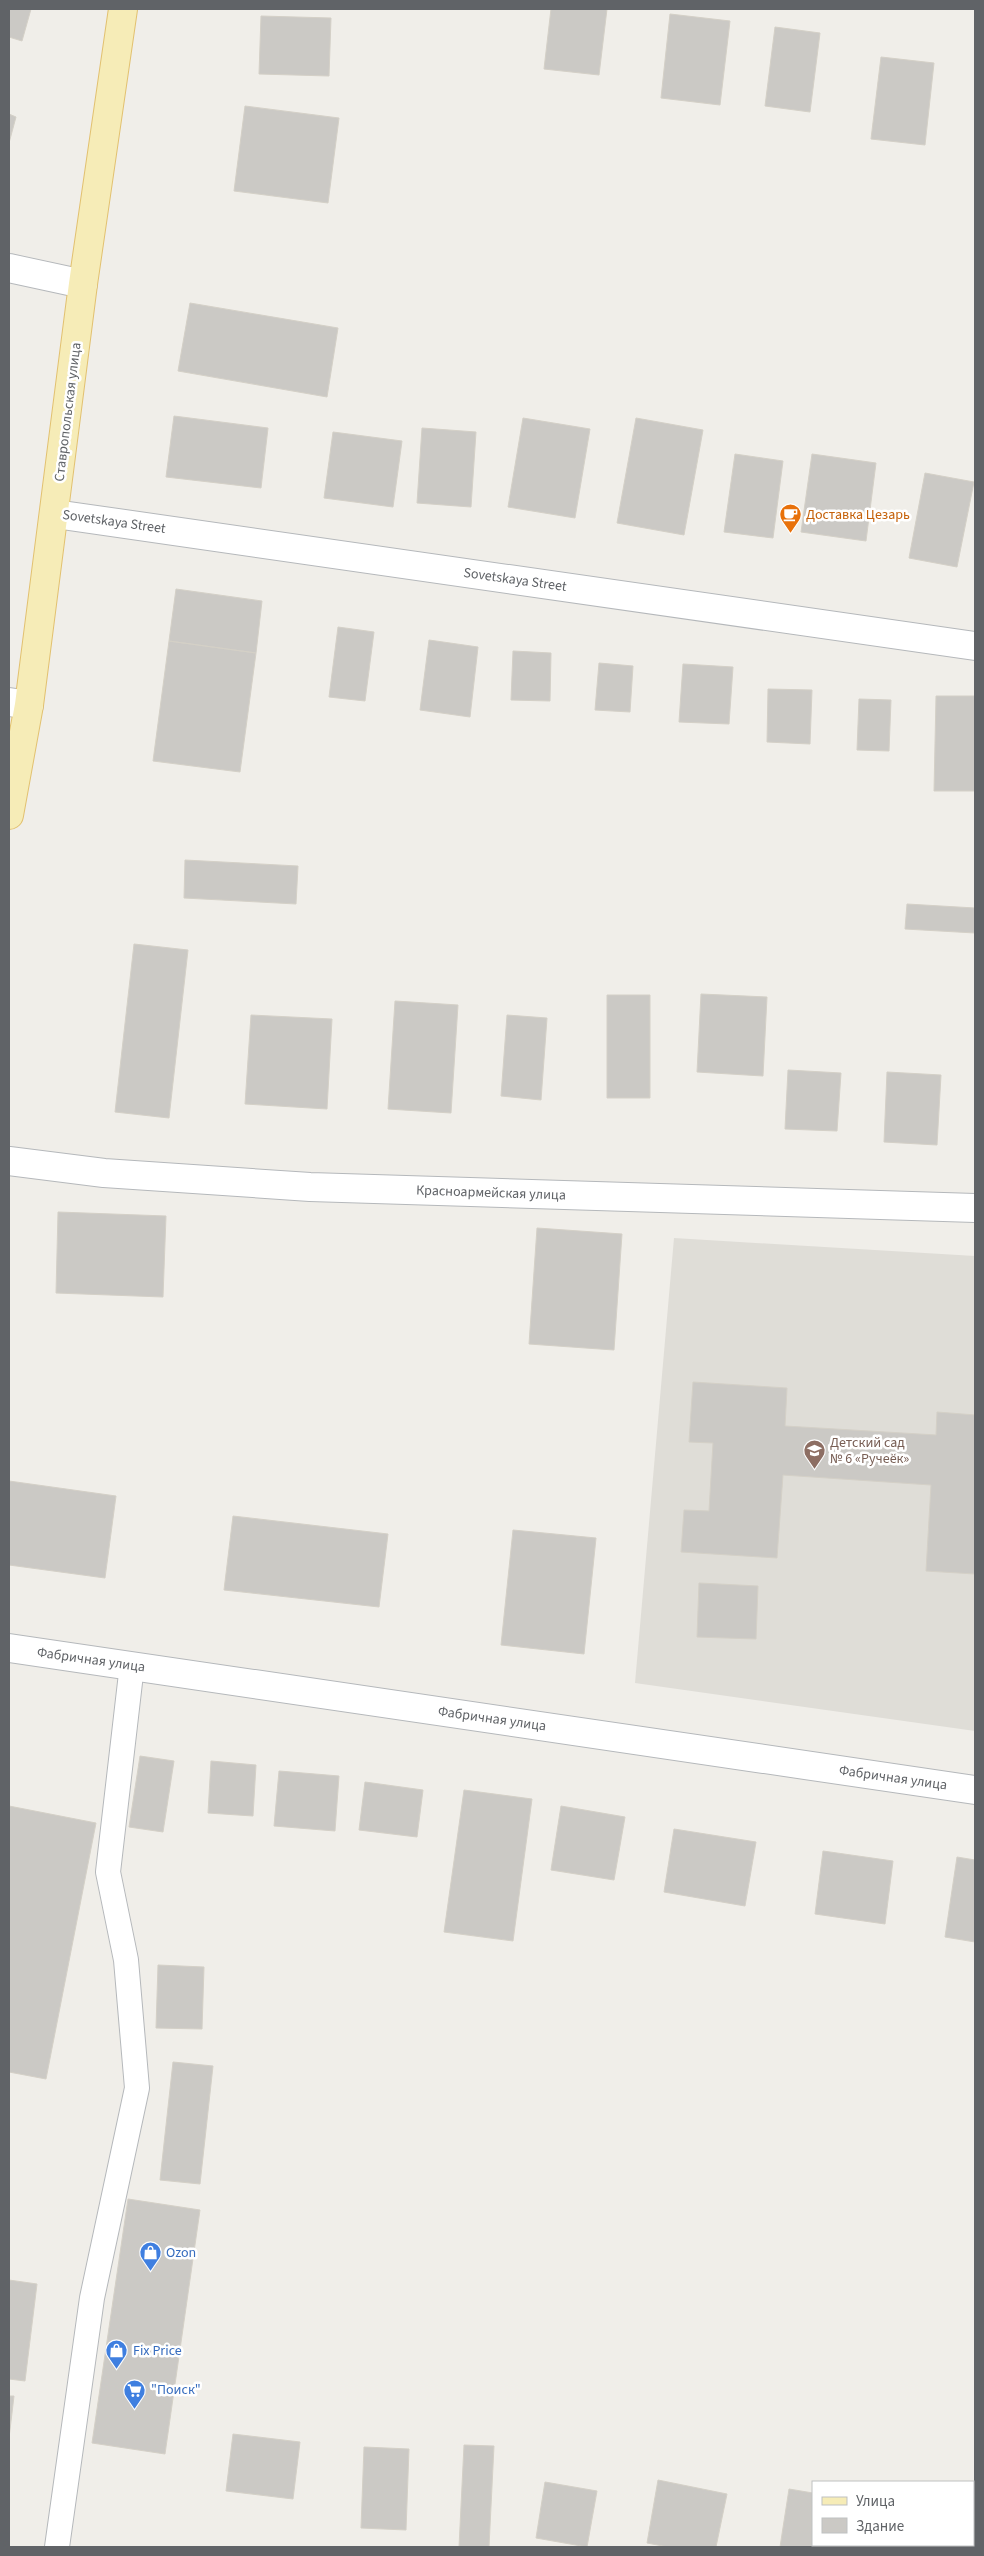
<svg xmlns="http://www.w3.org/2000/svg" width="984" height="2556" viewBox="0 0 984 2556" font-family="'Source Sans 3',sans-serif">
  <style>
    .education { fill: #dfddd7 }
    .building { fill: #cbc9c5; stroke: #d4d0c7 }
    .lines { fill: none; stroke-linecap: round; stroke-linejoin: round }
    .service-casing { stroke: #b5b8bb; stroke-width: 26 }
    .minor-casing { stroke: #b5b8bb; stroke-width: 30 }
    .primary-casing { stroke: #e2c170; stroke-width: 30 }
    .service { stroke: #fff; stroke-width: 24 }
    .minor { stroke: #fff; stroke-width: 28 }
    .primary { stroke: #f6ecb7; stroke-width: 28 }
    .labels { text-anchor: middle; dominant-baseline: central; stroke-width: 5; stroke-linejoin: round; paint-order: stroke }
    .street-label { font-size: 14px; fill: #606367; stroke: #fff }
    .food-label { font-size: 14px; fill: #c56008; stroke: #fff; text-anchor: start }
    .education-label { font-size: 14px; fill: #785e54; stroke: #fff; text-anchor: start }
    .shop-label { font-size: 14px; fill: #366cbe; stroke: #fff; text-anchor: start }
  </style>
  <rect width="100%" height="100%" fill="#f0eee9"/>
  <!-- education -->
  <path class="education" d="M674,1238L975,1256V1731L635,1683Z"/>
  <!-- building -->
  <path class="building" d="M9,9H31L22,41L9,37Z
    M551,9H607L599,75L544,69Z
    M670,14L730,21L720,105L661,98Z
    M261,16L331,18L329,76L259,74Z
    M775,27L820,33L810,112L765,106Z
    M881,57L934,63L925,145L871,139Z
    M245,106L339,118L328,203L234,191Z
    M9,114L16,117L9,143Z
    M190,303L338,328L327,397L178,371Z
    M174,416L268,428L261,488L166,477Z
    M523,418L590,429L575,518L508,507Z
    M636,418L703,430L684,535L617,523Z
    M422,428L476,432L471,507L417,503Z
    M333,432L402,441L393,507L324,498Z
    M735,454L783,461L773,538L724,532Z
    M812,454L876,463L866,541L801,532Z
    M925,473L974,482L957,567L909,558Z
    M176,589L262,601L256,653L169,641Z
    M338,627L374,632L365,701L329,697Z
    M429,640L478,647L470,717L420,710Z
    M169,641L256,653L240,772L153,761Z
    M513,651L551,653L550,701L511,700Z
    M599,663L633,666L630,712L595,710Z
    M683,664L733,667L729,724L679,722Z
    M768,689L812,690L810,744L767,742Z
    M936,696H975V791H934Z
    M859,699L891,700L889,751L857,750Z
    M185,860L298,866L296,904L184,898Z
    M907,904L975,908V933L905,929Z
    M134,944L188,950L169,1118L115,1112Z
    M701,994L767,997L763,1076L697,1072Z
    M607,995H650V1098H607Z
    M395,1001L458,1005L451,1113L388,1109Z
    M251,1015L332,1019L327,1109L245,1104Z
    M507,1015L547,1018L541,1100L501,1096Z
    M788,1070L841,1073L837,1131L785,1129Z
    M887,1072L941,1075L937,1145L884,1142Z
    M58,1212L166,1216L163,1297L56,1293Z
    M537,1228L622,1234L614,1350L529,1344Z
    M693,1382L787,1388L785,1426L936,1435L937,1412L975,1415V1574L926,1571L931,1485L783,1475L777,1558L681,1552L684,1510L709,1511L713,1443L689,1442Z
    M9,1481L116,1496L105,1578L9,1565Z
    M233,1516L388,1534L379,1607L224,1590Z
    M513,1530L596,1538L584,1654L501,1645Z
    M699,1583L758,1586L756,1639L697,1637Z
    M140,1756L174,1761L163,1832L129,1827Z
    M211,1761L256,1765L253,1816L208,1813Z
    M279,1771L339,1776L335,1831L274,1826Z
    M365,1782L423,1790L417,1837L359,1830Z
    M464,1790L532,1799L513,1941L444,1932Z
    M9,1806L96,1823L46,2079L9,2072Z
    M561,1806L625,1817L614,1880L551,1870Z
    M674,1829L756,1842L745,1906L664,1892Z
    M823,1851L893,1861L885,1924L815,1914Z
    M957,1857L975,1860V1942L945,1937Z
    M158,1965L204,1967L202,2029L156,2028Z
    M173,2062L213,2066L200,2184L160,2180Z
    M128,2199L200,2210L165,2454L92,2443Z
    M9,2280L37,2284L25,2381L9,2379Z
    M9,2396H14L9,2438Z
    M233,2434L300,2442L293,2499L226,2491Z
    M464,2445L494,2446L489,2547H459Z
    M364,2447L409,2449L406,2530L361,2528Z
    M658,2480L727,2494L716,2547H668L647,2543Z
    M545,2482L597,2491L587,2547L536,2538Z
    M789,2489L813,2493V2545H844V2547H780Z
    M888,2545H907L922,2547H888Z"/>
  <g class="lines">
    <defs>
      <path id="service" d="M57,2547L92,2298L137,2088L126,1960L108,1872L132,1665"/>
      <path id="minor" d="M9,268L83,284
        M55,514L975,646
        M9,702L29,705
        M9,1161L104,1173L310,1187L975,1208
        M9,1648L975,1790"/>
      <path id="primary" d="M9,815L29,705L83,284L123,9"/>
    </defs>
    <!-- service casing -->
    <use href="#service" class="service-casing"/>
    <!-- minor casing -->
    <use href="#minor" class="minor-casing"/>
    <!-- primary casing -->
    <use href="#primary" class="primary-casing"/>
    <!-- service -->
    <use href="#service" class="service"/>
    <!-- minor -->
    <use href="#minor" class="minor"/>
    <!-- primary -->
    <use href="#primary" class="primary"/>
  </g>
  <!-- icons -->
  <defs>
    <symbol id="cafe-pin" viewBox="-11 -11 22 30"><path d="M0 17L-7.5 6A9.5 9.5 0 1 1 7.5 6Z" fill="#e8710a" stroke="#fff"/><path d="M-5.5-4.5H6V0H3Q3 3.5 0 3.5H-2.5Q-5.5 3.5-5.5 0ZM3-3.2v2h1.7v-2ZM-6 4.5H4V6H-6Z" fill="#fff"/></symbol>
    <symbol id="school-pin" viewBox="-11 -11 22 30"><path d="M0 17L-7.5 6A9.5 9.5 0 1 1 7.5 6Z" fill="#8d6e63" stroke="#fff"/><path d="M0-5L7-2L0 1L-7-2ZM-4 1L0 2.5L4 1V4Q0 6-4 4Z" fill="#fff"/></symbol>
    <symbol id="shop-pin" viewBox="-11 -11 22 30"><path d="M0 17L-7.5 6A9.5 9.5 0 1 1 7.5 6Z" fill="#3f7fe0" stroke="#fff"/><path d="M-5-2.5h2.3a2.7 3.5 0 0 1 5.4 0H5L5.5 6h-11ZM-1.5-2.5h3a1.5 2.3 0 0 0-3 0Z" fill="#fff"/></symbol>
    <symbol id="supermarket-pin" viewBox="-11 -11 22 30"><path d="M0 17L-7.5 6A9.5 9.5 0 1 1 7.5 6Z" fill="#3f7fe0" stroke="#fff"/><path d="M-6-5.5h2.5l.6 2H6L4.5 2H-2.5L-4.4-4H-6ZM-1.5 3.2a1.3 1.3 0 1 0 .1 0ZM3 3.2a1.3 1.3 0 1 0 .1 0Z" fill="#fff"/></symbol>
  </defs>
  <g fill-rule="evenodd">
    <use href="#cafe-pin" x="778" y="502" width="25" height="34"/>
    <use href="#school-pin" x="802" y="1438" width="25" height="34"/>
    <use href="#shop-pin" x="138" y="2240" width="25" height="34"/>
    <use href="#shop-pin" x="104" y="2338" width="25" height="34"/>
    <use href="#supermarket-pin" x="122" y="2378" width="25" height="34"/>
  </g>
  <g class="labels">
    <!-- street labels -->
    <g class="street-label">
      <text transform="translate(68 412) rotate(-83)">Ставропольская улица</text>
      <text transform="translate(114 522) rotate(8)">Sovetskaya Street</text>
      <text transform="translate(515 580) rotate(8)">Sovetskaya Street</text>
      <text transform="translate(491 1193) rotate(2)">Красноармейская улица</text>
      <text transform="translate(91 1660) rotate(8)">Фабричная улица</text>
      <text transform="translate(492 1719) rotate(8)">Фабричная улица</text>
      <text transform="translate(893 1778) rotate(8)">Фабричная улица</text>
    </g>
    <!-- food labels -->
    <g class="food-label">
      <text x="806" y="515">Доставка Цезарь</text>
    </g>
    <!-- education labels -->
    <g class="education-label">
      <text x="830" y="1443">Детский сад<tspan x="830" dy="16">№ 6 «Ручеёк»</tspan></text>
    </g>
    <!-- shop labels -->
    <g class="shop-label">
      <text x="166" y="2253">Ozon</text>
      <text x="133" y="2351">Fix Price</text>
      <text x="151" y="2390">"Поиск"</text>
    </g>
  </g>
  <!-- border -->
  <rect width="984" height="2556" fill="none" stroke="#606367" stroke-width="20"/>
  <!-- legend -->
  <rect x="812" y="2481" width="162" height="65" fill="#ffffff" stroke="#bfc1c2"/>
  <rect x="822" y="2497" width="25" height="8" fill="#f6ecb7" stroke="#bfc1c2"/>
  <text x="856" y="2506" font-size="15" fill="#606367">Улица</text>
  <rect x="822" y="2518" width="25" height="15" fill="#cbc9c5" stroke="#bfc1c2"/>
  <text x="856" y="2531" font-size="15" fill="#606367">Здание</text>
</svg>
